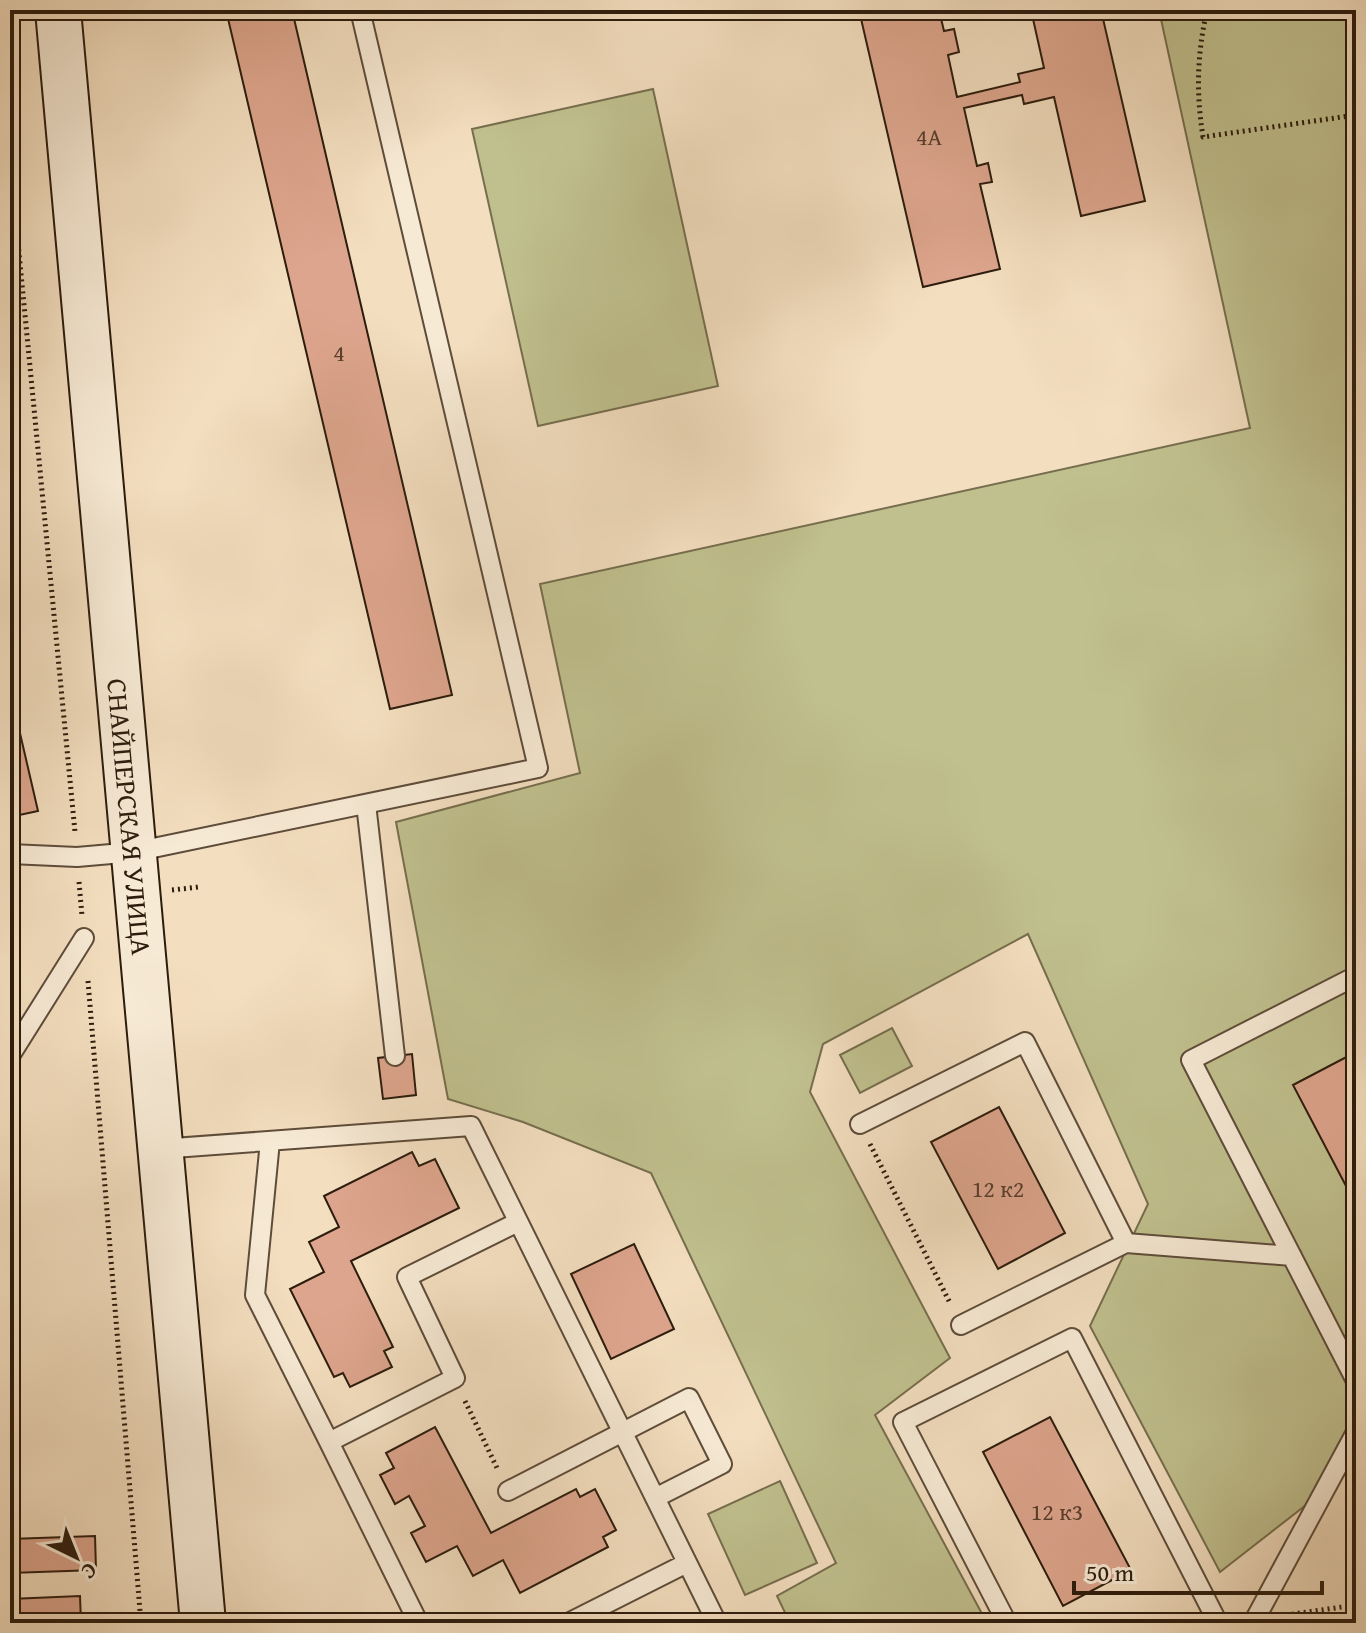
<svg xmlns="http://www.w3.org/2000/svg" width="1366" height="1633" viewBox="0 0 1366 1633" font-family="'Gentium Book Plus',serif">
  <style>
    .green { fill: #c0c08e; stroke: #766e4e; stroke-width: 2 }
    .building { fill: #dda58d; stroke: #2c1c0d; stroke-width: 2 }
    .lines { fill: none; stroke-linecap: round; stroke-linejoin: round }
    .lane-casing { stroke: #5e4c3a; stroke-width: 22 }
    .secondary-casing { stroke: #2c1c0d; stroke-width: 48 }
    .path { stroke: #2c1c0d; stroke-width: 5; stroke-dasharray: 2 4; stroke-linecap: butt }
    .lane { stroke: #f7ead5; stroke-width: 18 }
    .secondary { stroke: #f7ead5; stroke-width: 44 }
    .labels { text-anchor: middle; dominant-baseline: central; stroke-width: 6; stroke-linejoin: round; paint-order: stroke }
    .number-label { font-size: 24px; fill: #583e2d }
    .street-label { font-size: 28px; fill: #2c1c0d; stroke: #f7ead5 }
  </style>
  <rect width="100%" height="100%" fill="#f3debf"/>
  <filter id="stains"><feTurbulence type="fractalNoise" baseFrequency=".0025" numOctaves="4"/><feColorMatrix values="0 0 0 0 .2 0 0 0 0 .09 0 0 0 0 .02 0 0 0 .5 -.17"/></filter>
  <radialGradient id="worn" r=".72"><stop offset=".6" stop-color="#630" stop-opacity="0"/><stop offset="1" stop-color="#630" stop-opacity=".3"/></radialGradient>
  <!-- green -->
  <path class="green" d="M1159,10H1356V1466L1220,1572L1090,1326L1148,1204L1028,934L823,1044L810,1092L950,1358L875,1415L987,1623H790L777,1596L836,1563L651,1173L523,1122L448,1099L396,822L580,773L540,584L1250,428Z
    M653,89L718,386L538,426L472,129Z
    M892,1028L912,1066L860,1093L840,1055Z
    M780,1481L817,1563L745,1595L708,1514Z"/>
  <!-- building -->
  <path class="building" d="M226,10H292L452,695L390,709Z
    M859,10H939L944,31L954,29L959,52L948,55L957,97L1020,82L1018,74L1044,68L1031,10H1101L1145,201L1081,216L1054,97L1024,104L1022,95L964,108L977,166L988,163L992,182L980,184L1000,269L923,287Z
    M10,690L38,811L10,817Z
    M1356,1052V1205L1293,1085Z
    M412,1054L416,1095L383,1099L378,1058Z
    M999,1107L1065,1233L998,1269L931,1142Z
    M412,1152L419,1166L435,1159L459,1208L351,1261L393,1347L384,1351L392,1367L350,1387L343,1373L334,1377L290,1289L324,1272L309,1242L339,1227L324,1196Z
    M634,1244L674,1329L611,1359L571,1274Z
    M1050,1417L1131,1570L1063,1606L983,1452Z
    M435,1427L491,1533L576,1489L580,1497L595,1489L616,1530L603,1537L608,1547L520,1593L503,1560L473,1576L457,1546L426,1562L411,1533L425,1526L409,1496L395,1504L380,1475L394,1468L386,1453Z
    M95,1536L96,1570L10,1573V1539Z
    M80,1596L81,1623H10V1599Z"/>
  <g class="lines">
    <defs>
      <path id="lane" d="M366,804L395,1056
        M10,854L77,857L134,852L538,768L360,10
        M1356,976L1191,1060L1356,1381
        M10,1056L84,938
        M860,1124L1025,1042L1126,1243L1292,1256
        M270,1141L255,1295L329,1442
        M160,1149L471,1126L717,1623
        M961,1325L1126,1243
        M508,1491L689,1398L722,1464L655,1498
        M425,1623L418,1622L329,1442L455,1378L407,1277L518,1222
        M568,1623L687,1563
        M1007,1623L903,1422L1072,1338L1218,1623
        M1253,1623L1356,1432"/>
      <g id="secondary">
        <path id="s1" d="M58,10L203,1623"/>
      </g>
    </defs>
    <!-- lane casing -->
    <use href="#lane" class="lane-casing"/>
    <!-- secondary casing -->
    <use href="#secondary" class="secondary-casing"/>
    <!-- path -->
    <path class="path" d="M1207,10C1197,55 1196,92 1203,137L1356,115
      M10,160L75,832
      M79,882L82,916
      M172,890L199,887
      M88,981L141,1623
      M870,1144L950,1303
      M465,1401L497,1468
      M1286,1615L1356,1605"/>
    <!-- lane -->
    <use href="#lane" class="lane"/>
    <!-- secondary -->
    <use href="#secondary" class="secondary"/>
  </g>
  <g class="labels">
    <!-- number labels -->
    <g class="number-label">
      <text x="929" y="136">4А</text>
      <text x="339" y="352">4</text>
      <text x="998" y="1188">12 к2</text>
      <text x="1057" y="1511">12 к3</text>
    </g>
    <!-- street labels -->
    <g class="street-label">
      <text stroke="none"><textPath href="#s1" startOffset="810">СНАЙПЕРСКАЯ УЛИЦА</textPath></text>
    </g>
  </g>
  <!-- margin -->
  <rect width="1366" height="1633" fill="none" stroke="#f3debf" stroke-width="40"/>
  <rect x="12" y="12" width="1342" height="1609" fill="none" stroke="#2c1c0d" stroke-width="4"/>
  <rect x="20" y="20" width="1326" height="1593" fill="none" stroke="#2c1c0d" stroke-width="2"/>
  <!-- north arrow -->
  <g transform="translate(76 1557) rotate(137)" stroke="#f7ead5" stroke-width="6" paint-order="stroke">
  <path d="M0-6L14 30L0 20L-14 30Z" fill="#2c1c0d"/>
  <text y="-12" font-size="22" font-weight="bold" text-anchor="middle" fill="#2c1c0d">С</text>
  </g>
  <!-- scale -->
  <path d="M1074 1581v12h248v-12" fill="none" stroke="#2c1c0d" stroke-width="4"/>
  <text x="1086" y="1581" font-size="24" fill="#2c1c0d" stroke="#f7ead5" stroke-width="6" paint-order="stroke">50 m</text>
  <rect width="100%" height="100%" filter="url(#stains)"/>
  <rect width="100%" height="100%" fill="url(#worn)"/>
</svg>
